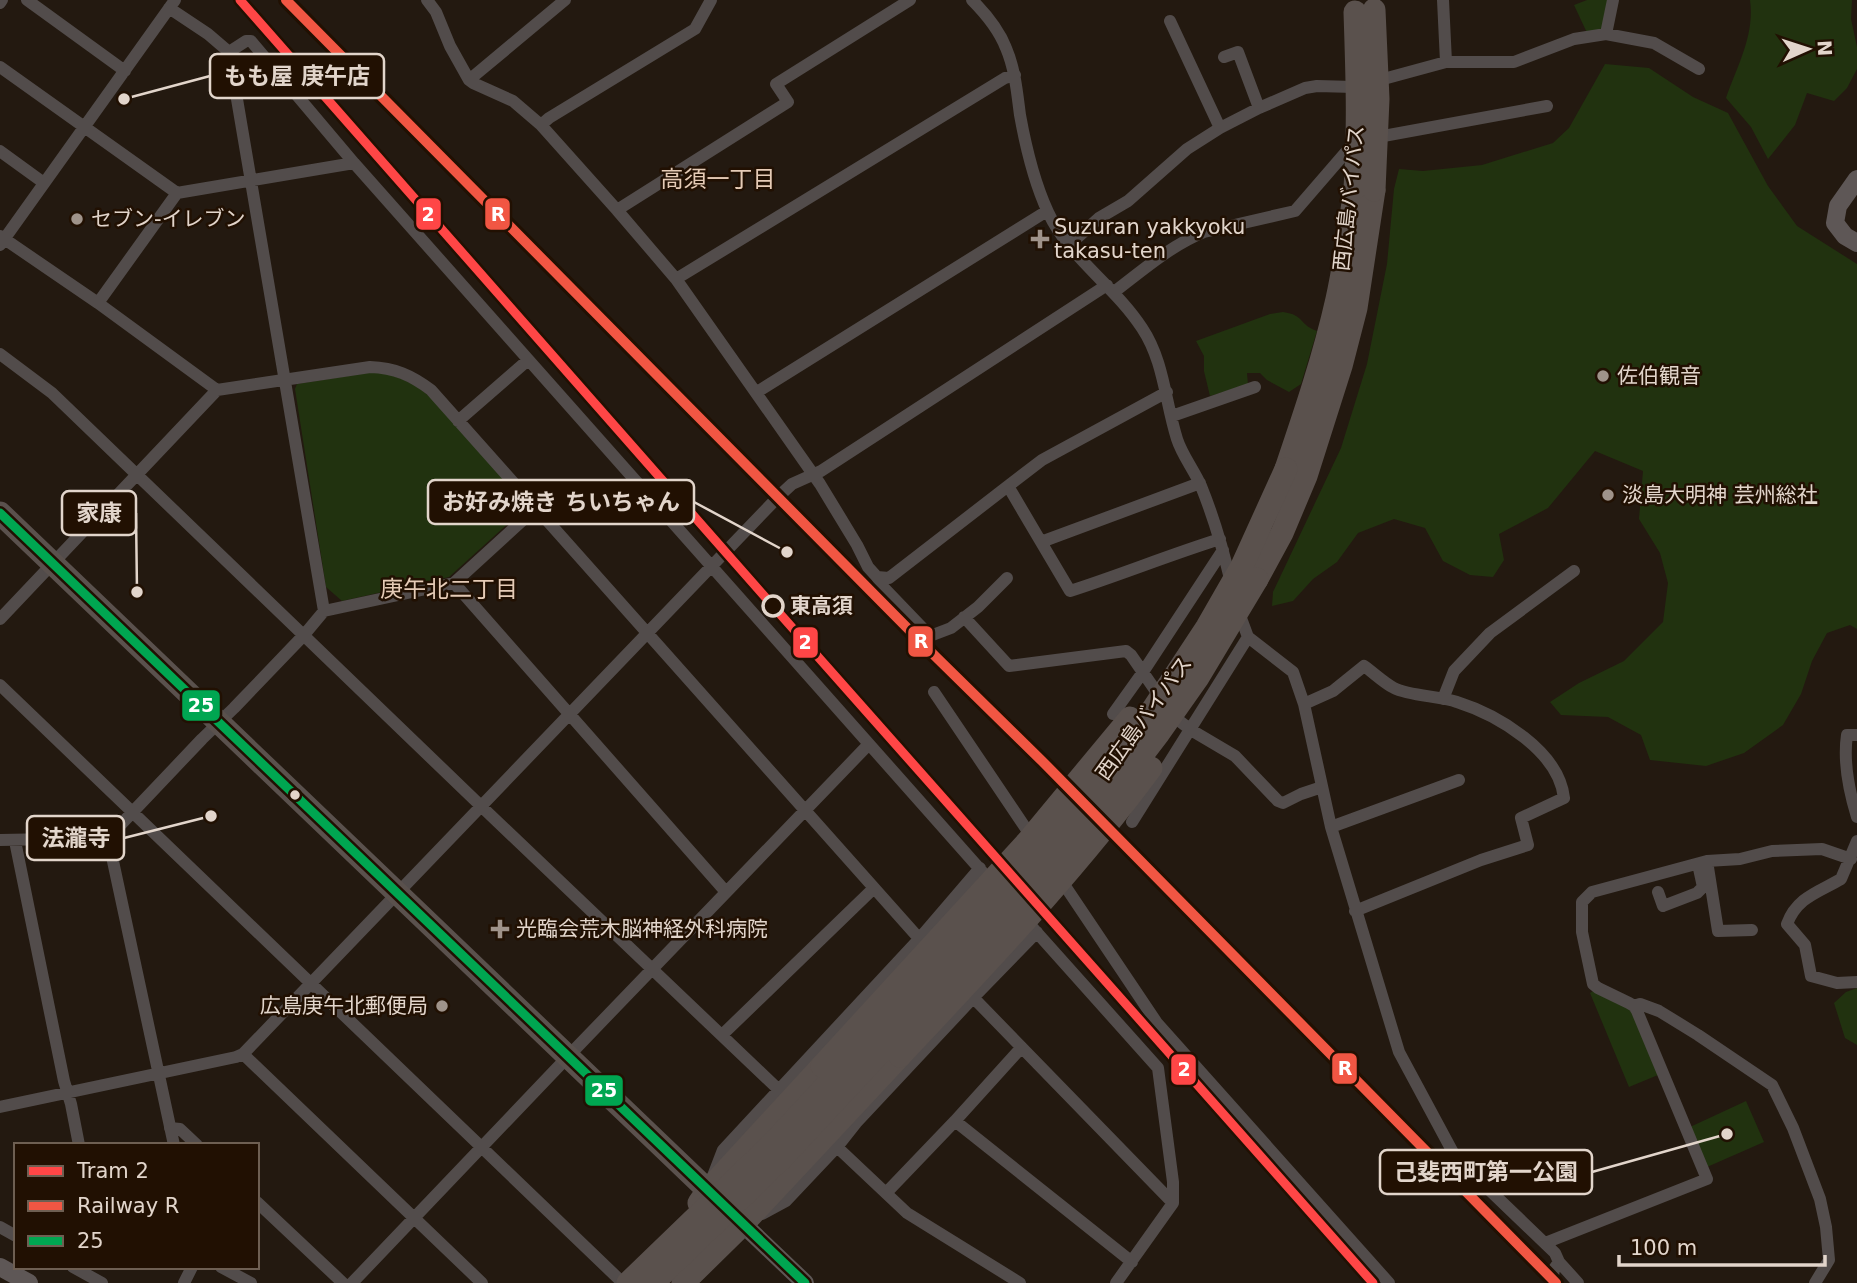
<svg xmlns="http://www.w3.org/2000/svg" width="1857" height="1283" viewBox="0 0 1857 1283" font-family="'DejaVu Sans','Noto Sans JP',sans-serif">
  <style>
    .green { fill: #21320f }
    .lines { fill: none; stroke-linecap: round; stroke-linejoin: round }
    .street { stroke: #524c4b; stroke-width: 12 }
    .secondary { stroke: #5e5756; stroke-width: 18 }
    .highway { stroke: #5a514d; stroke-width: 23 }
    .highway-bridge { stroke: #5a514d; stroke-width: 23 }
    .bus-1-casing { stroke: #211002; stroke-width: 14 }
    .bus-1 { stroke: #00a651; stroke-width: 9 }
    .rail-1-casing { stroke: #211002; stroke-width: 16 }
    .rail-1 { stroke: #f15643; stroke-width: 10 }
    .tram-1-casing { stroke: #211002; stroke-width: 14 }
    .tram-1 { stroke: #ff4646; stroke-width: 9 }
    .poi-dot { fill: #9f938a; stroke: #211002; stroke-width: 2.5 }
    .stop-dot { fill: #211002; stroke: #e2d5cb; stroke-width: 3.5 }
    .bus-dot { fill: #e2d5cb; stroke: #211002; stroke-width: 2.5 }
    .labels { text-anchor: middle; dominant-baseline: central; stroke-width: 5; stroke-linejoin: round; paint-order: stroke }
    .street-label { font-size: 21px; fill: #e2d5cb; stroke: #211002 }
    .poi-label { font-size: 21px; fill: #e2d5cb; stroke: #211002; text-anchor: start }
    .stop-label { font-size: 21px; font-weight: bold; fill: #e2d5cb; stroke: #211002; text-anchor: start }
    .neighbourhood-label { font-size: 23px; fill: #e5cbb6; stroke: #211002 }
    .leader { fill: none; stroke: #e2d5cb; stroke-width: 2.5 }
    .callout-dot { fill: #e2d5cb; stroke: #211002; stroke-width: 2.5 }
    .callout { fill: #211002; stroke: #e2d5cb; stroke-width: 2.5 }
    .callout-label { font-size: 23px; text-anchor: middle; font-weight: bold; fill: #e2d5cb }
    .line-badge { stroke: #211002; stroke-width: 2.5 }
    .badge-label { font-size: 19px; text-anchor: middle; font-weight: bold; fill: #fff }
  </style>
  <rect width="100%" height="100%" fill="#231910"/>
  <!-- green -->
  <path class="green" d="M1587,0H1612L1605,33L1588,35L1574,5Z
    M1750,0H1852L1851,19L1857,47V69L1847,88L1834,101L1807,93L1795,125L1768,159L1751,127L1726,98C1737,66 1755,35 1750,0Z
    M1605,64L1649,68L1693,97L1728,113L1768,186L1797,226L1857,264V629L1850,625L1827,633L1812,661L1801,694L1783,725L1744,753L1706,766L1650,760L1641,735L1608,717L1561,715L1550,702L1579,683L1624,661L1663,622L1668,583L1660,553L1639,519L1643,471L1595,451L1548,508L1499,534L1504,560L1493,577L1470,575L1443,561L1425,528L1394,519L1358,533L1337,562L1313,579L1293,601L1272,606L1273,592L1341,448L1367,364L1387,264L1394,189L1399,169L1423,171L1482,165L1553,143L1569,128Z
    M1283,312C1305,315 1299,325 1317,331L1301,384L1289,392L1267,380L1260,373H1247L1248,385L1210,396L1204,371V356L1196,341L1270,314Z
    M367,373H384L402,379L418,387L436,402L525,504L523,510L449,577L342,601L326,587L295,389L297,384Z
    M1857,988V1045L1845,1038L1834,1003L1846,992Z
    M1593,991L1625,1006L1631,1011L1658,1075L1629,1087L1590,993Z
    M1746,1101L1764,1142L1707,1167L1690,1127Z"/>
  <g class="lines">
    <!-- street -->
    <path class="street" d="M27,0L125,71
      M427,0L436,12L450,46L469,80L473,83L513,101L541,125L617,210L676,279L820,484L857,545L868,567L877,577L889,578L1008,486L1041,542L1200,483
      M972,0C986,14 999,30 1006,48C1015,69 1017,92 1020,115C1026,148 1034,182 1048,212C1069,258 1114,285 1142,328C1164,361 1165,401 1177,439C1182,455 1194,470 1201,486C1214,518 1223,549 1231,583
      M1443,0L1446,62
      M0,3L2,0
      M169,8L208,34L229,52L324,611
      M1170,21L1220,128
      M1606,34L1613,0
      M229,52L246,41H251L354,163L994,885
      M1224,57L1238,52L1259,108
      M0,67L177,193L354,163
      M469,80L565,0
      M541,125L549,118L695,29L711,0
      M0,151L44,183
      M617,210L788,102L776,84L910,0
      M0,236L98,303L217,390
      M0,245L175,0
      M1068,246L1099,218L1128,201L1187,149L1220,128L1259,108L1305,88L1317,86L1354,87L1446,62H1514L1574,39L1606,34L1654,43L1699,69
      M676,279L1005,78L1015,75
      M1114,292C1143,270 1170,246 1204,232L1295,211L1346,152L1367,139L1547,106
      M98,303L177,193
      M0,354L52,393L482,807L779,1090
      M757,392L1047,211
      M1172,416L1255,387
      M458,421L528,360
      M1008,486L1042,460L1167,392
      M1041,542L1070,591C1120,575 1169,555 1220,539
      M877,577L882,586L930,636L951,628L978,607L1007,578
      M454,583L726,892
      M1238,610L1248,637L1293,672L1304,704L1331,827L1399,1052L1456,1158L1555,1253L1559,1262L1554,1269L1552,1283
      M964,617L1009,666L1126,651L1131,655L1173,716L1191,730L1235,756L1278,801L1283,803L1301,794L1322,787
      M0,619L217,390L370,367C395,368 411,375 431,390L932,953
      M0,685L623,1283
      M934,692L1033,839
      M1443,699L1454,671L1490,633L1574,571
      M1304,704L1333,691L1364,666C1374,673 1384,683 1394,688C1409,696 1440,696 1457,702C1498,715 1559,751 1564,798L1521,818L1528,845L1481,860L1355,911
      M1113,714L1143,672L1223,550
      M1857,735H1847C1843,762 1849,791 1857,817
      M1132,822L1248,637
      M1331,827L1459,780
      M0,840L108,838
      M15,841L64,1081L71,1104L79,1145
      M1857,841L1841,879C1819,892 1797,897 1787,924L1805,945L1811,976L1837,983L1857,982
      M1707,861L1718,931L1752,930
      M1059,877L1157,1023L1389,1283
      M1658,892L1663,906L1697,893L1703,887L1698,864
      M1023,917L1158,1068L1173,1182V1203L1116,1283
      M961,985L1173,1203
      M1634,1006L1640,1004L1659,1011L1698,1035L1772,1085L1793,1128L1820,1199L1826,1227L1829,1260L1815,1283
      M722,1035L874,888
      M243,1054L482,1283
      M0,1107L236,1057L243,1054L779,496L792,484L821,471L1107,285
      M955,1121L1132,1262
      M170,1128L180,1129L197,1145
      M174,1145L108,838L202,739L234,708L304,635L324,611L454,583L536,508
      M837,1147L907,1213L1020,1283
      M713,1176L723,1150L920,938L980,868
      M886,1193L955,1121L1021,1048
      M257,1202L343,1283
      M762,1214L786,1201L837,1147L856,1123L972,999L1037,932
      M0,1227L16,1236
      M1545,1243L1707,1179L1637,1011L1634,1006L1629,1003L1598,988L1593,984L1582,932V902L1592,892L1707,861L1740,859L1772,851L1822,849L1851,859
      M1559,1262L1578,1283
      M73,1267L102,1283
      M221,1267L251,1283
      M184,1283L192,1267
      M352,1283L580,1044L869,744"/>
    <!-- secondary -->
    <path class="secondary" d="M1857,179L1838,206L1835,223L1845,236L1857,243
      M743,1224L805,1283
      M0,1267L29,1283"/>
    <!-- highway -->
    <path class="highway" d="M1286,469C1305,413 1324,357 1337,299C1345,263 1350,225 1355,188
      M0,513L743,1224
      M1257,579L1282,533L1306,476L1341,366L1356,308L1374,190
      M699,1203L708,1190L822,1066
      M683,1283L743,1224L900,1056"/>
    <!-- highway-bridge -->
    <path class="highway-bridge" d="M1355,188C1359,129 1357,71 1355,12
      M1374,190L1378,99L1374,10
      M900,1056C987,963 1075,871 1151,768
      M822,1066L1028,841L1130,718
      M628,1283L772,1144L992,907L1099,781L1143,724L1207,627L1242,566L1286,469
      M653,1283L783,1157L1009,914L1062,854L1114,792L1159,733L1197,679L1257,579"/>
    <defs>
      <path id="bus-1" d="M0,513L805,1283"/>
    </defs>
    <!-- bus-1 casing -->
    <use href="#bus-1" class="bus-1-casing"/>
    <!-- bus-1 -->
    <use href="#bus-1" class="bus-1"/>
    <defs>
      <path id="rail-1" d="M286,0L936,657L1042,761L1556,1283"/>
    </defs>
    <!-- rail-1 casing -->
    <use href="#rail-1" class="rail-1-casing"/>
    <!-- rail-1 -->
    <use href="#rail-1" class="rail-1"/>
    <defs>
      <path id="tram-1" d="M240,0L773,606L1373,1283"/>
    </defs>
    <!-- tram-1 casing -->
    <use href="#tram-1" class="tram-1-casing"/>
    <!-- tram-1 -->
    <use href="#tram-1" class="tram-1"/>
  </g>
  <!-- markers -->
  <g class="poi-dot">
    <circle cx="77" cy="219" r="7"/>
    <path d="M1036.5 228.5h7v7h7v7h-7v7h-7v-7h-7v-7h7z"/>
    <circle cx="1603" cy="376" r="7"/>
    <circle cx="1608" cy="495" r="7"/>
    <path d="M496.5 918.5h7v7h7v7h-7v7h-7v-7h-7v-7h7z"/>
    <circle cx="442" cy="1006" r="7"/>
  </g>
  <circle class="stop-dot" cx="773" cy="606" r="10"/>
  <circle class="bus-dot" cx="295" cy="795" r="6"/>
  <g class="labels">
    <!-- street labels -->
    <g class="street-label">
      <text transform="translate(1349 198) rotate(-84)">西広島バイパス</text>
      <text transform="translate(1144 718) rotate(-54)">西広島バイパス</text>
    </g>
    <!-- poi labels -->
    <g class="poi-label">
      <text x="91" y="219">セブン-イレブン</text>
      <text x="1054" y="227">Suzuran yakkyoku<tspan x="1054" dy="24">takasu-ten</tspan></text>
      <text x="1617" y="376">佐伯観音</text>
      <text x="1622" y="495">淡島大明神 芸州総社</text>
      <text x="516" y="929">光臨会荒木脳神経外科病院</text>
      <text x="428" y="1006" text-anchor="end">広島庚午北郵便局</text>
    </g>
    <!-- stop labels -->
    <g class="stop-label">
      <text x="790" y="606">東高須</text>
    </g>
    <!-- neighbourhood labels -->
    <g class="neighbourhood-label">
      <text x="718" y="179">高須一丁目</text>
      <text x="449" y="589">庚午北二丁目</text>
    </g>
  </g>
  <!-- callouts -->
  <path class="leader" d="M124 99L210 76M787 552L694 502M137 592L136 513M211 816L124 838M1727 1134L1592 1172"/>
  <g class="callout-dot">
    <circle cx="124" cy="99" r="7"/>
    <circle cx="787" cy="552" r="7"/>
    <circle cx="137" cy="592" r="7"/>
    <circle cx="211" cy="816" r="7"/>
    <circle cx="1727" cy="1134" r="7"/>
  </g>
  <g class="callout">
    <rect x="210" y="54" width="174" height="44" rx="7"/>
    <rect x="428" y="480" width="266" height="44" rx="7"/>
    <rect x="62" y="491" width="74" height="44" rx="7"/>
    <rect x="27" y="816" width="97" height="44" rx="7"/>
    <rect x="1380" y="1150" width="212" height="44" rx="7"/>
  </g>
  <g class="callout-label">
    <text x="297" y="84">もも屋 庚午店</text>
    <text x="561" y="510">お好み焼き ちいちゃん</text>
    <text x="99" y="521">家康</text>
    <text x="76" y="846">法瀧寺</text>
    <text x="1486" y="1180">己斐西町第一公園</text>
  </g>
  <g class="line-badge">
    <rect x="484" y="197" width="27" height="34" rx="7" fill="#f15643"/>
    <rect x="415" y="197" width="27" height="34" rx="7" fill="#ff4646"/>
    <rect x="907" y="625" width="27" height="33" rx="7" fill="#f15643"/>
    <rect x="792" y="626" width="27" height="33" rx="7" fill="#ff4646"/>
    <rect x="181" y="689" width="40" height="33" rx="7" fill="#00a651"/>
    <rect x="1331" y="1052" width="27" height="33" rx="7" fill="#f15643"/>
    <rect x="1170" y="1053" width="27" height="33" rx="7" fill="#ff4646"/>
    <rect x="584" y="1074" width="40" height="33" rx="7" fill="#00a651"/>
  </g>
  <g class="badge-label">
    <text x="498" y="221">R</text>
    <text x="428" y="221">2</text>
    <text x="921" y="648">R</text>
    <text x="805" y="649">2</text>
    <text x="201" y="712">25</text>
    <text x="1345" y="1075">R</text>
    <text x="1184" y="1076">2</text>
    <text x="604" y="1097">25</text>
  </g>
  <!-- legend -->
  <rect x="14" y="1143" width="245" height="126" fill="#211002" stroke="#6e5f52" stroke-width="2"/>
  <rect x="28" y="1166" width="35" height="10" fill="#ff4646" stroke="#6e5f52" stroke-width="2"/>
  <text x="77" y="1178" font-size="21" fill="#e2d5cb">Tram 2</text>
  <rect x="28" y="1201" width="35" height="10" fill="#f15643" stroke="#6e5f52" stroke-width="2"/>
  <text x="77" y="1213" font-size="21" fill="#e2d5cb">Railway R</text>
  <rect x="28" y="1236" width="35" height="10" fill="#00a651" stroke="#6e5f52" stroke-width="2"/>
  <text x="77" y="1248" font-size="21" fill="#e2d5cb">25</text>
  <!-- north arrow -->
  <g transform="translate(1808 49) rotate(87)" stroke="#211002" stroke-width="5" paint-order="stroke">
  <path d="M0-5L12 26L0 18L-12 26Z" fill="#e2d5cb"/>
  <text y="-10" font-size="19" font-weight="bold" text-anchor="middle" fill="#e2d5cb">N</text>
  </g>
  <!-- scale -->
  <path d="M1619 1255v10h206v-10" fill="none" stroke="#e2d5cb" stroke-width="3.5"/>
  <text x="1630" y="1255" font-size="21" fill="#e2d5cb" stroke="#211002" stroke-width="5" paint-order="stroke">100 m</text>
</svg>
